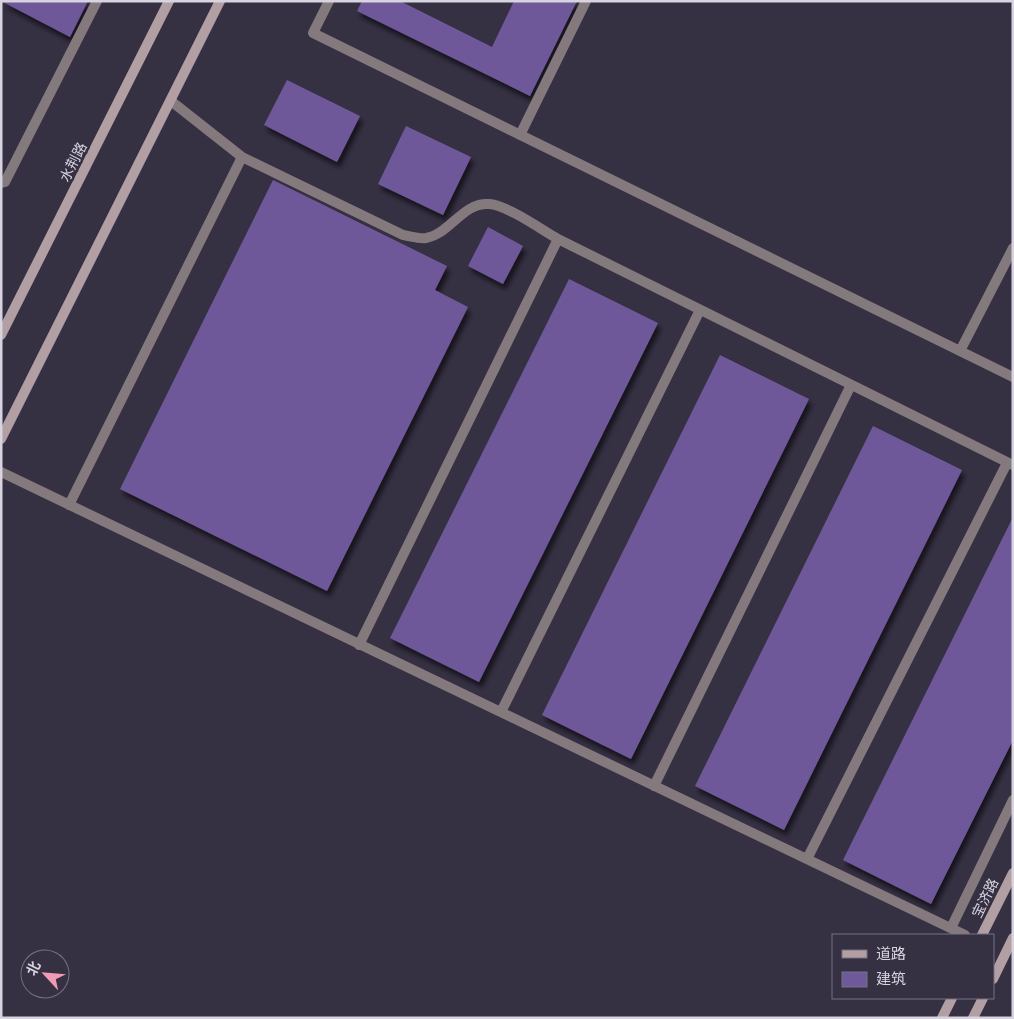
<svg xmlns="http://www.w3.org/2000/svg" width="1014" height="1019" viewBox="0 0 1014 1019" font-family="'DejaVu Sans','Noto Sans SC',sans-serif">
  <style>
    .building { fill: #6e599a; filter: url(#shadow) }
    .lines { fill: none; stroke-linecap: round; stroke-linejoin: round }
    .service { stroke: #84797c; stroke-width: 10 }
    .secondary { stroke: #b19fa4; stroke-width: 10 }
    .labels { text-anchor: middle; dominant-baseline: central; stroke-width: 5; stroke-linejoin: round; paint-order: stroke }
    .street-label { font-size: 14px; fill: #d7d4e0; stroke: #363043 }
  </style>
  <defs>
    <filter id="shadow"><feDropShadow dx="3" dy="5.5" stdDeviation="2.5" flood-color="#0009"/></filter>
  </defs>
  <rect width="100%" height="100%" fill="#363043"/>
  <!-- building -->
  <path class="building" d="M1,1H88L70,37Z
    M362,1H400L492,47L514,1H577L530,96L357,11Z
    M287,80L360,116L337,162L264,125Z
    M406,126L471,157L443,215L378,184Z
    M273,180L447,266L435,290L468,307L327,591L120,489Z
    M488,227L523,246L503,284L468,266Z
    M569,279L658,323L479,682L390,638Z
    M720,355L809,399L631,759L542,715Z
    M873,426L962,470L784,830L695,786Z
    M1013,517V740L931,904L843,860Z"/>
  <g class="lines">
    <!-- service -->
    <path class="service" d="M329,1L313,33L1013,377
      M171,101L242,157L403,235C410,236 419,239 426,238C450,234 463,202 489,204C507,205 542,230 558,239
      M520,135L586,1
      M1,183L5,182L97,1
      M960,351L1013,248
      M1,472L965,935
      M69,505L242,157
      M359,645L558,239L1013,465
      M501,712L700,310
      M654,786L851,385
      M807,859L1007,463
      M951,928L1013,800"/>
    <!-- secondary -->
    <path class="secondary" d="M1,335L169,1
      M1,439L220,1
      M982,935L1013,873
      M993,979L1013,938
      M942,1018L952,998
      M973,1018L983,998"/>
  </g>
  <g class="labels">
    <!-- street labels -->
    <g class="street-label">
      <text transform="translate(73 162) rotate(-63)">水荆路</text>
      <text transform="translate(985 898) rotate(-64)">宝济路</text>
    </g>
  </g>
  <!-- border -->
  <rect width="1014" height="1019" fill="none" stroke="#d7d4e0" stroke-width="5"/>
  <!-- legend -->
  <rect x="832" y="934" width="162" height="65" fill="#363043" stroke="#767282"/>
  <rect x="842" y="950" width="25" height="8" fill="#b19fa4" stroke="#767282"/>
  <text x="876" y="959" font-size="15" fill="#d7d4e0">道路</text>
  <rect x="842" y="972" width="25" height="15" fill="#6e599a" stroke="#767282"/>
  <text x="876" y="984" font-size="15" fill="#d7d4e0">建筑</text>
  <!-- north arrow -->
  <g transform="translate(45 974) rotate(296)"><circle r="24" fill="#363043" stroke="#767282"/>
  <path d="M0-4L9 19L0 12L-9 19Z" fill="#f09ab4"/>
  <text y="-8" font-size="14" font-weight="bold" text-anchor="middle" fill="#d7d4e0">北</text>
  </g>
</svg>
